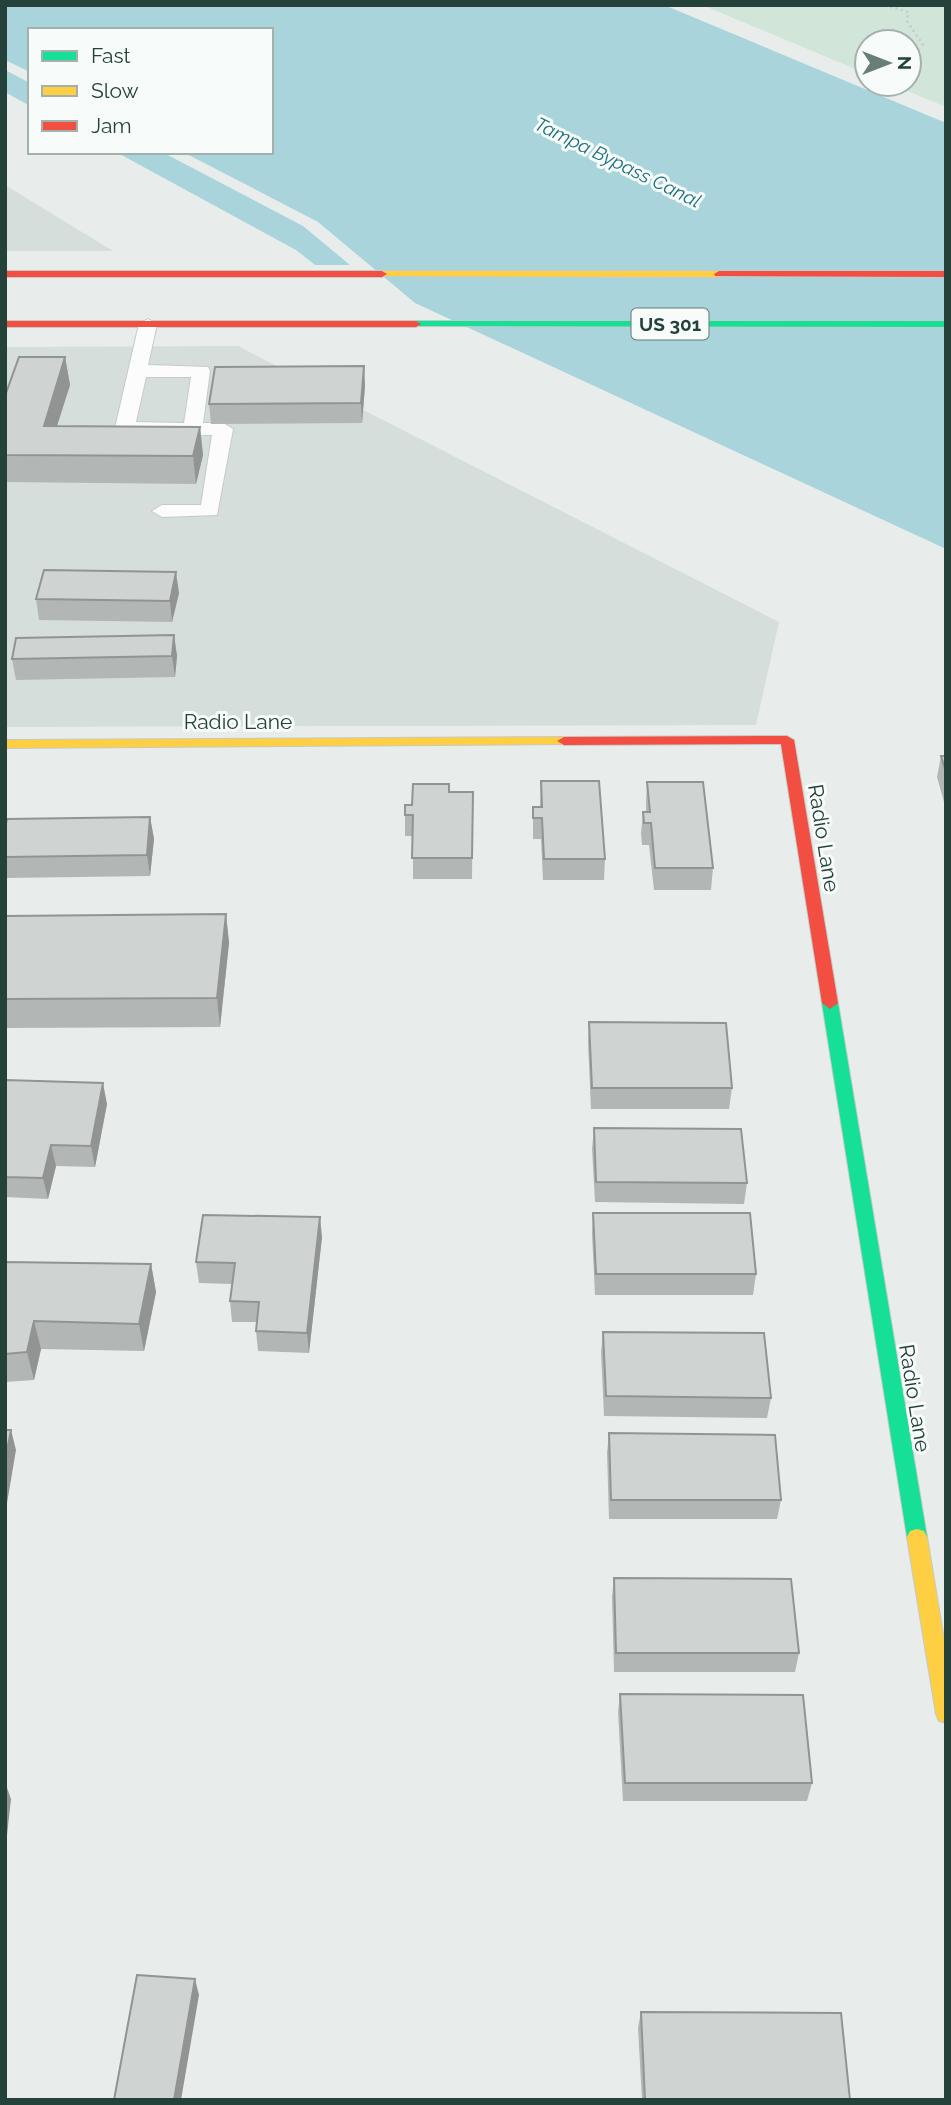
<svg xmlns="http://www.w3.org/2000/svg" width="951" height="2105" viewBox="0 0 951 2105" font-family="Raleway,sans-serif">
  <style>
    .built { fill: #d6dedb }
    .green { fill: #d1e6d8 }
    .water { fill: #a9d4db }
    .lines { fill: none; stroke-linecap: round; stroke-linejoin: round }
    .lane-casing { stroke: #c5cac8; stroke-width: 2 }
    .fast-casing { stroke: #c3cbc8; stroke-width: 2 }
    .slow-casing { stroke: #c3cbc8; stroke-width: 2 }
    .jam-casing { stroke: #c3cbc8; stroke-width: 2 }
    .path { stroke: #c3ccca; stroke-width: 2.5; stroke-dasharray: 2 3.5; stroke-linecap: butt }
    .lane { fill: #fcfcfc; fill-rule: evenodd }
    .fast { fill: #16e098; fill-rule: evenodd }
    .slow { fill: #ffcf43; fill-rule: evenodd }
    .jam { fill: #f24e42; fill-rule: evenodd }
    .wall { fill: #b2b6b5 }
    .shaded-wall { fill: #919493 }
    .building { fill: #cfd4d2; stroke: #919493; stroke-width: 2 }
    .labels { text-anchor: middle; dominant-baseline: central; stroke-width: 6; stroke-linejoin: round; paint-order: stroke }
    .far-water-label { font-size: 19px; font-style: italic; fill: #1c6f80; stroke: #f7fbf9 }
    .shield { fill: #f7fbf9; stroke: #637a73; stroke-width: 2 }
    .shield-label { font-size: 19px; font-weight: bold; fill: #24423a }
    .street-label { font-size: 21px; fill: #24423a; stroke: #f7fbf9 }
  </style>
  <rect width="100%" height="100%" fill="#e8edeb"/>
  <!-- built -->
  <path class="built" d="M5,185L113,251H5Z
    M238,346L779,622L756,725L5,727V347Z"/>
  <!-- green -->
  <path class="green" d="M702,5H946V107L891,84H909V42H867V74Z"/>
  <!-- water -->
  <path class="water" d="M5,5H664L946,123V549L415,303L318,222L183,152H271V30H30V72L5,60Z
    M5,70L30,83V106L5,92Z
    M116,152H162L303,226L350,265H315L296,250Z"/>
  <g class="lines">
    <defs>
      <path id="lane" d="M148,319L157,324L148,365L208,367L210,371L203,423H223L233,429L217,515L162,517L152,511L162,505H201L212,435L125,434L115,428L139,324ZM146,377H191L184,423L136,422Z"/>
      <path id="fast" d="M416,321H946V327L412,326V322Z
        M830,997L838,1003L927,1537L924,1543L917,1545L910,1543L907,1537L822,1003Z"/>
      <path id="slow" d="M382,271H719L724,274L719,277L378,276V272Z
        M564,737L571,741L569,744L5,748V740Z
        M917,1529L924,1531L927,1537L946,1652V1723L939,1721L936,1714L907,1537L910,1531Z"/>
      <path id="jam" d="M5,271H382L387,274L382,277H5Z
        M719,271H946V277L715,276L714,274Z
        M5,321H416L421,324L416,327H5Z
        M787,736L794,740L838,1003L830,1009L822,1003L781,744L564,745L557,741L564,737Z"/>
    </defs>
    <!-- lane casing -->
    <use href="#lane" class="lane-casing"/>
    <!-- fast casing -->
    <use href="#fast" class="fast-casing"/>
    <!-- slow casing -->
    <use href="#slow" class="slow-casing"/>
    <!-- jam casing -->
    <use href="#jam" class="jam-casing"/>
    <!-- path -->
    <path class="path" d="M885,5L908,12L907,21L925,48"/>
    <!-- lane -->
    <use href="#lane" class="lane"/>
    <!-- fast -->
    <use href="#fast" class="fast"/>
    <!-- slow -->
    <use href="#slow" class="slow"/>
    <!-- jam -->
    <use href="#jam" class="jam"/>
  </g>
  <!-- wall -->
  <path class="wall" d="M65,357L70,385L57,426L200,427L203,455L196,484L5,482V396Z
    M364,366L365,386L362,423L211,424L209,404Z
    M179,593L172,622L39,620L36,599Z
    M174,635L177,656L175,677L16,680L12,659Z
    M941,756H946V809L937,777Z
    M541,781L605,859L604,880H543L541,839H533V807H540Z
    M647,782L713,868L711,890H654L649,845H642L641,833L643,812H646V803Z
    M449,792H473L472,879H413V836H405V815L412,805Z
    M150,817L154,839L150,876L5,878V857Z
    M226,914L229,943L220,1027L5,1028V916Z
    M589,1022L732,1088L729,1109H591L588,1043Z
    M5,1080L107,1104L95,1167L56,1166L48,1199L5,1197Z
    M594,1128L747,1183L744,1204L595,1202L592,1149Z
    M593,1213L756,1274L753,1295H595L592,1234Z
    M322,1237L309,1353L258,1351L256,1331L257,1322H232L230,1301L232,1284L199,1283L196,1262Z
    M5,1262L151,1264L156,1292L144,1351L41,1349L34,1380L5,1382Z
    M603,1332L771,1398L767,1418L604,1416L601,1352Z
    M609,1433L781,1500L777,1519H609L607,1453Z
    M614,1578L799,1653L795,1672H614L612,1597Z
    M620,1694L812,1783L807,1801H623L618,1712Z
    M641,2012L850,2100H642L638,2028Z"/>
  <!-- shaded-wall -->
  <path class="shaded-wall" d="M65,357L70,385L48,454L44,426Z
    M364,366L365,386L362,423L361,403Z
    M200,427L203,455L196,484L193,456Z
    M176,572L179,593L172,622L170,601Z
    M174,635L177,656L175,677L172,656Z
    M150,817L154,839L150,876L147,855Z
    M226,914L229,943L220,1027L217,998Z
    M103,1083L107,1104L95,1167L91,1146Z
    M51,1145L56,1166L48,1199L43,1178Z
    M320,1217L322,1237L309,1353L307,1333Z
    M151,1264L156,1292L144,1351L139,1324Z
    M34,1321L41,1349L34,1380L27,1352Z
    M11,1430L16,1450L5,1515V1461Z
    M5,1782L11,1799L5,1853Z
    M195,1979L199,1995L181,2100H174Z"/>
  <!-- building -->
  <path class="building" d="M19,357H65L44,426L200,427L193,456L5,455V396Z
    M364,366L361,403L209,404L215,367Z
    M44,570L176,572L170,601L36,599Z
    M174,635L172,656L12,659L16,638Z
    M941,756H946V772Z
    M541,781H599L605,859H544L542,818H533V807H542Z
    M647,782H703L713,868H655L651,823H644L643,812H650Z
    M413,784H449V792H473L472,858H412L413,815H405V805H412Z
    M150,817L147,855L5,857V827L7,819Z
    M226,914L217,998L5,999V916Z
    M589,1022L726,1023L732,1088H592Z
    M5,1080L103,1083L91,1146L51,1145L43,1178L5,1177Z
    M594,1128L741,1129L747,1183L596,1182Z
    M593,1213H750L756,1274H596Z
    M203,1215L320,1217L307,1333L256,1331L259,1302L230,1301L235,1263L196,1262Z
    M5,1262L151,1264L139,1324L34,1321L27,1352L5,1354Z
    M603,1332L764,1333L771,1398L606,1396Z
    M5,1430H11L5,1461Z
    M609,1433L775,1435L781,1500H611Z
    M614,1578L791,1579L799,1653H616Z
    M620,1694L803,1695L812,1783H625Z
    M137,1975L195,1979L174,2100H114Z
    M641,2012L841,2013L850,2100H645Z"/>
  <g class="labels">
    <!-- far-water labels -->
    <g class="far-water-label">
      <text transform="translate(618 162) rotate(26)">Tampa Bypass Canal</text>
    </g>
    <!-- shield labels -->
    <rect class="shield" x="631.5" y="308.5" width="77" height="31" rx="5"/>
    <g class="shield-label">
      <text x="670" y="324">US 301</text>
    </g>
    <!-- street labels -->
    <g class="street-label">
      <text x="238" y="721">Radio Lane</text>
      <text transform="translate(824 838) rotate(81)">Radio Lane</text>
      <text transform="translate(915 1398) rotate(81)">Radio Lane</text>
    </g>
  </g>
  <!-- border -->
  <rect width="951" height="2105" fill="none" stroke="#24423a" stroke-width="14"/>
  <!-- legend -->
  <rect x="28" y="28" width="245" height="126" fill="#f7fbf9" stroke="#a3b1ad" stroke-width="2"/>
  <rect x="42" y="51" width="35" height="10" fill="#16e098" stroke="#a3b1ad" stroke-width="2"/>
  <text x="91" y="63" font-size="21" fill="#24423a">Fast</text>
  <rect x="42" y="86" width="35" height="10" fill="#ffcf43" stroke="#a3b1ad" stroke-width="2"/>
  <text x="91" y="98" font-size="21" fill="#24423a">Slow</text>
  <rect x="42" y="121" width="35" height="10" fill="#f24e42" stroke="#a3b1ad" stroke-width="2"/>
  <text x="91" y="133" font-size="21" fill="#24423a">Jam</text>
  <!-- north arrow -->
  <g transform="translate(888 63) rotate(90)"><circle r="33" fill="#f7fbf9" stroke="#a3b1ad" stroke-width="2"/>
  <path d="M0-5L12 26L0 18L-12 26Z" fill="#697e78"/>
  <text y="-10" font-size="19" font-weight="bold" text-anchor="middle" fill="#24423a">N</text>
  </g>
</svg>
